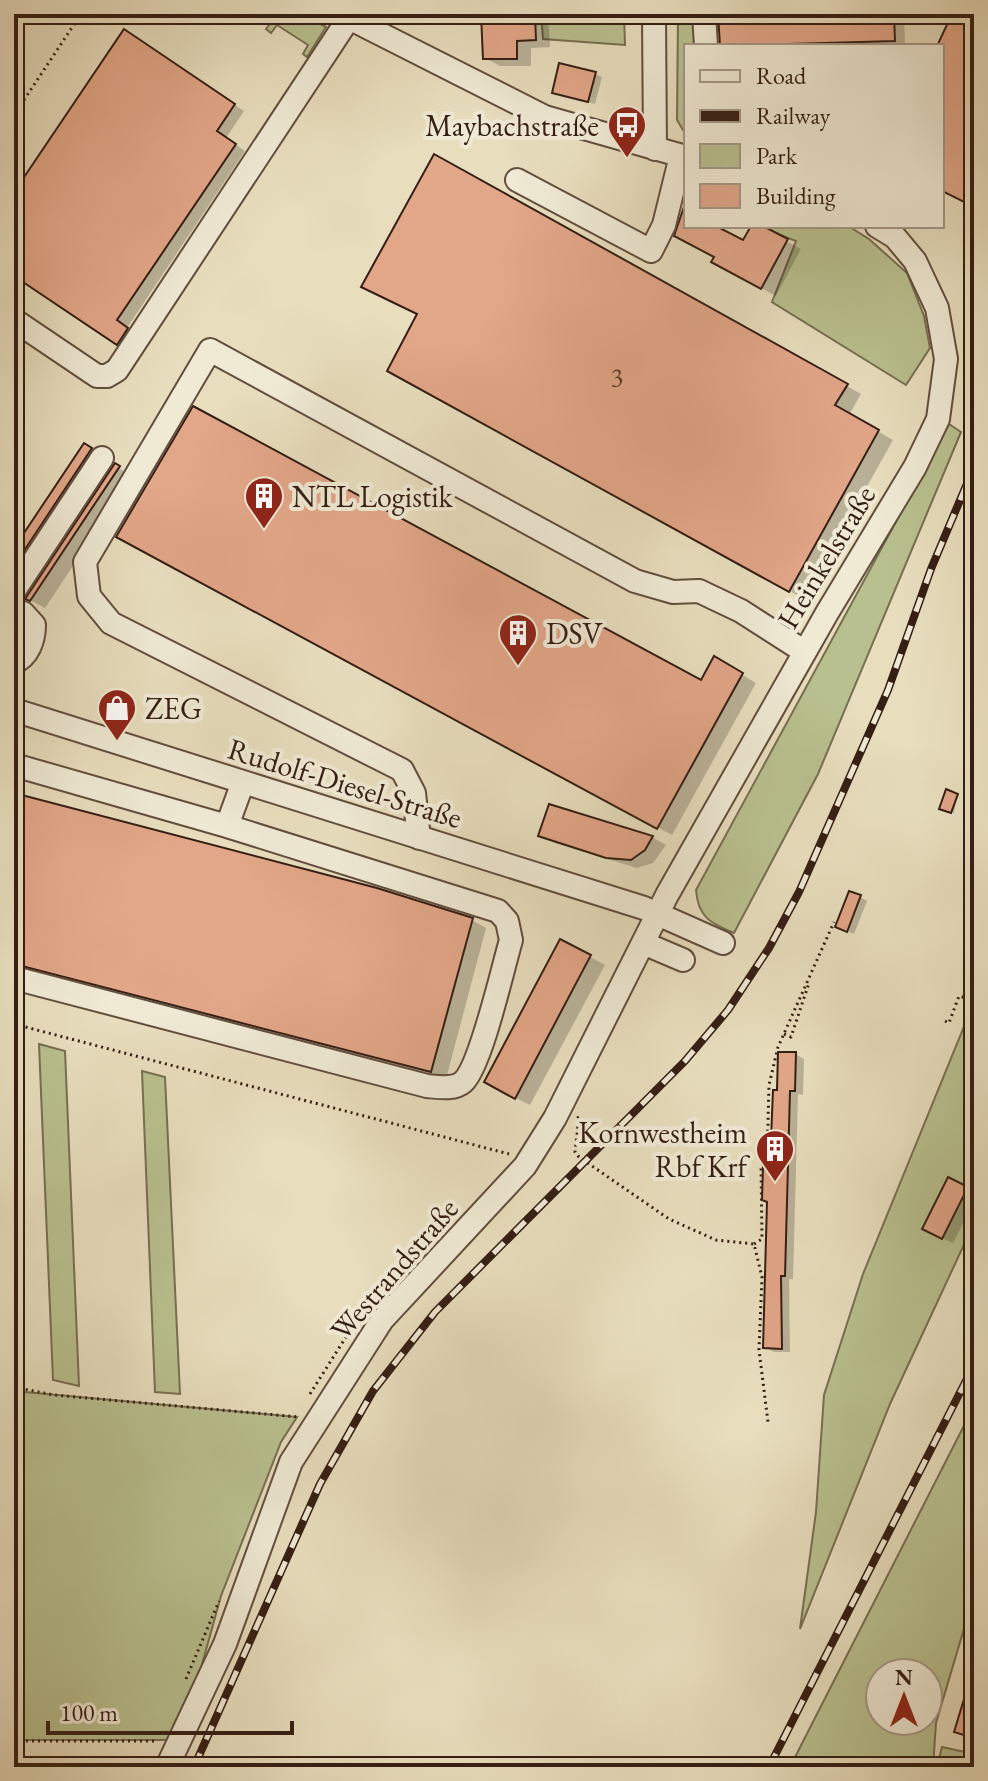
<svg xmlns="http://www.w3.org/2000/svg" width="988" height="1781" viewBox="0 0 988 1781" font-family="'EB Garamond',serif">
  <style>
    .green { fill: #b9c08f; stroke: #776f52; stroke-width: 2; fill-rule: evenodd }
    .shadow { fill: #0003 }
    .building { fill: #e2a688; stroke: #351e14; stroke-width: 2 }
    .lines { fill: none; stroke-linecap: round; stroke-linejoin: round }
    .minor-casing { stroke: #624e3e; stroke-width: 26 }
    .path { stroke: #351e14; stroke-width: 3; stroke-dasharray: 2 4; stroke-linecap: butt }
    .minor { stroke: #f0ead5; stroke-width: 22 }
    .rail-casing { stroke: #351e14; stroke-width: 8 }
    .rail { stroke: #f0ead5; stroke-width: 5; stroke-dasharray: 15; stroke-linecap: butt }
    .labels { text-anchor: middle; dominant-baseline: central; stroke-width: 8; stroke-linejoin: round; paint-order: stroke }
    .number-label { font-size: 26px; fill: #604031 }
    .poi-label { font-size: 30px; fill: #351e14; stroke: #f0ead5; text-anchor: start }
    .street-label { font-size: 30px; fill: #351e14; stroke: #f0ead5 }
  </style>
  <rect width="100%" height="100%" fill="#e8debe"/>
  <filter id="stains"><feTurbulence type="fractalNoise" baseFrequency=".0025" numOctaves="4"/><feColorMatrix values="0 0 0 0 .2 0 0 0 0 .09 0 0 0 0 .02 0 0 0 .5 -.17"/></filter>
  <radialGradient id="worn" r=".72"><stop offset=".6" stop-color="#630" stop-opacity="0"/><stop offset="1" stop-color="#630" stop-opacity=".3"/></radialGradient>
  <!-- green -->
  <path class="green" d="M262,14H301L326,27L307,57L303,54L308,45L277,25L271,33L266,29L272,21Z
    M541,14H624L625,45L543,39Z
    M678,14H694L695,46H686V135L677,120Z
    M758,226H848L869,239L907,273L924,316L930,348L906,385L772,302L796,241Z
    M949,424L961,432L818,774L734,933C710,923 698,917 696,890Z
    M974,1002V1223L890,1404L800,1629L816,1512L824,1395L863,1274Z
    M39,1044L65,1051L79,1386L53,1380Z
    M142,1071L165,1077L180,1394L155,1392Z
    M14,1391L297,1417L281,1442L221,1596L181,1740H14Z
    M974,1406V1595L936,1723L933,1767H790ZM880,1673H928V1721H880Z
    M942,1747L974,1754V1767H937Z"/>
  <!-- shadow -->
  <path class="shadow" d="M14,14H25L14,51Z
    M436,14H548L550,47L531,48V66H500L485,58L483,17L442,18Z
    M718,14H904L905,46H723Z
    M135,38L244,111L226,138L245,151L127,328L137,335L128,349L23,279L14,298V196Z
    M595,74L602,77L595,104L554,92Z
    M435,157L861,394L849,415L893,440L804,599L389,370L419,315Z
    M686,212V226H712L744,243L753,226H758L801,249L776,296L728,270L716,256L677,235Z
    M85,445L106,458L16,593L15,607L28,634L14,656V552Z
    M115,466L133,476L45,608L28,599Z
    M133,544L702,683L715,659L756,683L672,835Z
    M14,795L472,920L486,928L446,1079L34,972L14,973Z
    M957,795L954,813L944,809Z
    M541,835L652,837L666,845L653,863L637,868L555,843Z
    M860,897L867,901L854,934L844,930Z
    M561,941L605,965L530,1105L500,1090Z
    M795,1054L804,1059L803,1095L798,1094L793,1279H789L790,1352H774L765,1347L772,1165L779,1093Z
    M949,1180L974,1193V1201L953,1243L935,1235Z"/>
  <!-- building -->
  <path class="building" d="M481,14H535L536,40L517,41V59H483Z
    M718,14H894L895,41L720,46Z
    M952,14H974V207L942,191V46H937Z
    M124,29L235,104L217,131L236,144L117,320L128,328L117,345L14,276V192Z
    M559,63L596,72L588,102L552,93Z
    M434,154L848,384L835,405L879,430L789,592L387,371L417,314L361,287Z
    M686,201V226H716L743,240L751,226H763L788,239L761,289L711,262L714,257L674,236Z
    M193,406L701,680L714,656L743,673L657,829L116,537Z
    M84,443L92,448L14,566V548Z
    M115,463L120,466L30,601L25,599Z
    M946,789L958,794L951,813L939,809Z
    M14,793L377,888L473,918L431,1072L14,964Z
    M549,804L653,836L645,850L631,860L606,858L538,836Z
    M849,891L861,895L847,932L835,927Z
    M560,939L591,955L515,1099L484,1082Z
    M778,1052H796L795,1091H790L785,1276H781L782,1349L763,1348L767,1202L762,1200L763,1166L770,1164L773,1090H777Z
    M948,1177L968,1187L942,1239L922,1229Z
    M971,1676H974V1738L954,1732Z"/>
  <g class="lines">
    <defs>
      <path id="minor" d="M341,14L545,117L686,157
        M654,14L655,149
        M704,14L706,46
        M517,180L651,251L664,225L681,156
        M14,320L97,376H107L117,370L349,18
        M14,591L102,458
        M14,662C28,657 34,640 34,625L23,613
        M14,710L644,908L723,943
        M14,765L227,826L498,911L507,921L511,940C503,967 481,1066 463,1082C454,1090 438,1087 427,1086L14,978
        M227,826L243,782
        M419,838L414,793L402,770L111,623L89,596L85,562L210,350L635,581L673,592L699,591L741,611L805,652
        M643,943L683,960
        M167,1767L225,1644L291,1462L382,1320L525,1166L555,1118L667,895L827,613L915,467L938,419L946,359L937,308L915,261L895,237L877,226"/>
    </defs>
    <!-- minor casing -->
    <use href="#minor" class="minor-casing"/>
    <!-- path -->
    <path class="path" d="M14,115L81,14
      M945,1021L949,1023L959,996L974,1000
      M14,1024L509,1154
      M784,1034L791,1037L809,983
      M577,1118L579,1117L575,1152L579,1157L669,1219L716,1240L754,1244L762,1277L759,1350L768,1422
      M754,1244L762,1239L761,1165L767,1161L769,1085L778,1047L834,922
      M380,1292L449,1218
      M14,1387L54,1395L299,1417
      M310,1394L351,1329
      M186,1679L219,1601
      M14,1741H157"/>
    <!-- minor -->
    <use href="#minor" class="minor"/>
    <defs>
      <path id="rail" d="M194,1767L320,1484L373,1391L435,1312L685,1061L728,1010L769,948L799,892L888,690L931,569L974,467
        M769,1767L974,1365"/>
    </defs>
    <!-- rail casing -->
    <use href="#rail" class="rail-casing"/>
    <!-- rail -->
    <use href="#rail" class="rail"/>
  </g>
  <!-- icons -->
  <defs>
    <symbol id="bus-pin" viewBox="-11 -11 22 30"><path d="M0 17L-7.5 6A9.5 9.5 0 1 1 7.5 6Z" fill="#8f2418" stroke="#f0ead5"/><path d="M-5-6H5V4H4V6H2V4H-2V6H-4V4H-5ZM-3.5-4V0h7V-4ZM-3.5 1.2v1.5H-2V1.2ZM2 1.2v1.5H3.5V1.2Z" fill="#fff"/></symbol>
    <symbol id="building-pin" viewBox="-11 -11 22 30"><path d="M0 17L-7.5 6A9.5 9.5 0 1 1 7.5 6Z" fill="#8f2418" stroke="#f0ead5"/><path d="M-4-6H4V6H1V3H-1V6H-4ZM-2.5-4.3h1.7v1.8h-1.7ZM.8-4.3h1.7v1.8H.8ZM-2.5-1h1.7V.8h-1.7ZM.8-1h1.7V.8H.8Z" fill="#fff"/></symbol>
    <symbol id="shop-pin" viewBox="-11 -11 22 30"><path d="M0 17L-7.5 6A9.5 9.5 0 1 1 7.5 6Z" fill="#8f2418" stroke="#f0ead5"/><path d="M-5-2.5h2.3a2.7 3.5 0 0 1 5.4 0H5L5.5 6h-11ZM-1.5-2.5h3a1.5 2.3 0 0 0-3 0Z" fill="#fff"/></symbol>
  </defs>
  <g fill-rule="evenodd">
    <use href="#bus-pin" x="605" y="103" width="44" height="60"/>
    <use href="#building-pin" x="242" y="474" width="44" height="60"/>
    <use href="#building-pin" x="496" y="611" width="44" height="60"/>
    <use href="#shop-pin" x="95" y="686" width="44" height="60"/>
    <use href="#building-pin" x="753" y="1127" width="44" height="60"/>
  </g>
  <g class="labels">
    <!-- number labels -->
    <g class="number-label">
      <text x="617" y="377">3</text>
    </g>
    <!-- poi labels -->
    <g class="poi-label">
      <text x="599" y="125" text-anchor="end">Maybachstraße</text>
      <text x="292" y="496">NTL Logistik</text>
      <text x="546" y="633">DSV</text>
      <text x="145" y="708">ZEG</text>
      <text x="747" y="1132" text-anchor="end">Kornwestheim<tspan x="747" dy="34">Rbf Krf</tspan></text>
    </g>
    <!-- street labels -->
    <g class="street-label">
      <text transform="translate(826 557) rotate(-59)">Heinkelstraße</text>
      <text transform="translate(345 783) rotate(17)">Rudolf-Diesel-Straße</text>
      <text transform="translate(394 1269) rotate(-49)">Westrandstraße</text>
    </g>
  </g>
  <!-- margin -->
  <rect width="988" height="1781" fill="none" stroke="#e8debe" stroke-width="48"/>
  <rect x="16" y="16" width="956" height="1749" fill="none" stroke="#351e14" stroke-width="4"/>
  <rect x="24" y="24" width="940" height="1733" fill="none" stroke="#351e14" stroke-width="2"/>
  <!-- legend -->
  <rect x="684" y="44" width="260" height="184" fill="#f0ead5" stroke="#a59888" stroke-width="2"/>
  <rect x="700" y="70" width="40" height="12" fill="#f0ead5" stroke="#a59888" stroke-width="2"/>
  <text x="756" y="84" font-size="24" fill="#351e14">Road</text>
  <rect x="700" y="110" width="40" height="12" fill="#351e14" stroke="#a59888" stroke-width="2"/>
  <text x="756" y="124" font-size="24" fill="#351e14">Railway</text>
  <rect x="700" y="144" width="40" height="24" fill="#b9c08f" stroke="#a59888" stroke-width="2"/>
  <text x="756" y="164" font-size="24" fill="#351e14">Park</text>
  <rect x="700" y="184" width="40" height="24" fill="#e2a688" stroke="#a59888" stroke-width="2"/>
  <text x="756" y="204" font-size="24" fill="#351e14">Building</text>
  <!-- north arrow -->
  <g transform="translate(904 1697)"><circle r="38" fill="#f0ead5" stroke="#a59888" stroke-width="2"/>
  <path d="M0-6L14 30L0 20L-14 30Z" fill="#8f2418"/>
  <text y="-12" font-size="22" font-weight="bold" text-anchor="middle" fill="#351e14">N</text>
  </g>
  <!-- scale -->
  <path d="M48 1721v12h244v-12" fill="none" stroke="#351e14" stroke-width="4"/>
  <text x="60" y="1721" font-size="24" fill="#351e14" stroke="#f0ead5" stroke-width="6" paint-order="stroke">100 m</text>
  <rect width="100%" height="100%" filter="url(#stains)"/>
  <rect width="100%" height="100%" fill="url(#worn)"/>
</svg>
